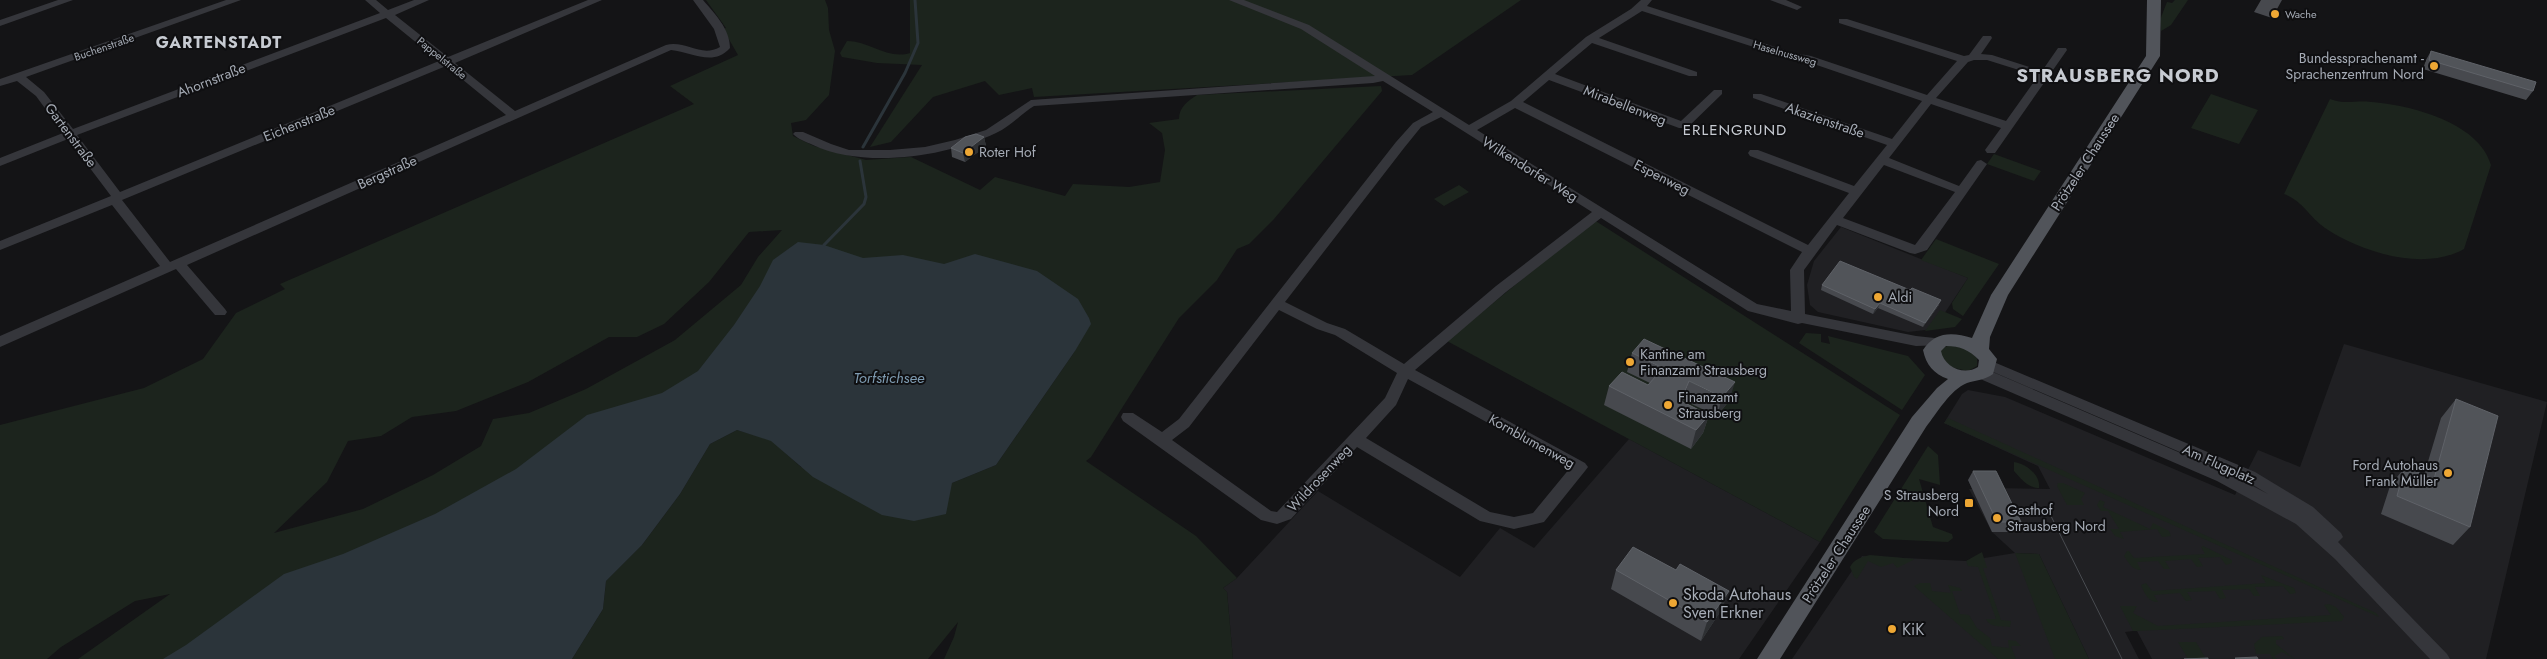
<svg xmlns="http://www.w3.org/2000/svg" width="2547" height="659" viewBox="0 0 2547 659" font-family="Jost,sans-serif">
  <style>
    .built { fill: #202023 }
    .green { fill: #1c241d; fill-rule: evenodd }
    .water { fill: #2b343a }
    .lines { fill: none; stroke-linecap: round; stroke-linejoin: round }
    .stream { stroke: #2b343a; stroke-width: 3 }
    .minor { fill: #35363b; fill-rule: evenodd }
    .major { fill: #51545a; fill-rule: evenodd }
    .tram { stroke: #484b50; stroke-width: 1 }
    .wall { fill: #47494e }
    .shaded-wall { fill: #2e3033 }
    .building { fill: #515459; stroke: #5f6268 }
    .poi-dot { fill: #eea734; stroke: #0f0f11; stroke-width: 2 }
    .labels { text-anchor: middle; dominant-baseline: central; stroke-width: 4; stroke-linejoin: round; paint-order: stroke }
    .far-poi-label { font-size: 11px; fill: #a6acb6; stroke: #0f0f11; text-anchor: start }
    .far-street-label { font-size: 11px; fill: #a6acb6; stroke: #0f0f11 }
    .poi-label { font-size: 14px; fill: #a6acb6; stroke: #0f0f11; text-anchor: start }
    .street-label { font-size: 14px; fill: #a6acb6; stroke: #0f0f11 }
    .neighbourhood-label { font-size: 15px; letter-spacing: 1px; fill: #c7cbd2; stroke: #0f0f11 }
    .water-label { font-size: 15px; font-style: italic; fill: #7e9bb1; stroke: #0f0f11 }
    .far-district-label { font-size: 16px; font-weight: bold; letter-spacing: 1px; fill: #c7cbd2; stroke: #0f0f11 }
    .near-poi-label { font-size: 16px; fill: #a6acb6; stroke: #0f0f11; text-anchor: start }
    .district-label { font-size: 19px; font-weight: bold; letter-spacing: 1px; fill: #c7cbd2; stroke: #0f0f11 }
  </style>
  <rect width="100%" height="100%" fill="#141416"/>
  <!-- built -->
  <path class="built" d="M1841,227L1968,278L1934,329L1908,332L1818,312L1810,305L1807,285L1814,261Z
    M2344,344L2547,402L2486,659H2152L2137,631H2133L2125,632L2139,659H2089L2039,554L2016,553L2059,659H1792L1862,556L1966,561L2015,553L1992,532L1969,489H1972L1968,480H1991L1995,488L2050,489L2038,466L1944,423L1962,394L1968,390L2005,397L2235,495L2258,450L2300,467Z
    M1629,439L1820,542L1739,659H1233L1227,592L1223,588L1237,578L1318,491L1460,577L1500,528L1534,548Z"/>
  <!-- green -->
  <path class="green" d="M706,0H825L828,8L829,30L835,51L829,95L806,120L791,123L793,136L814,146L866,160L911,157L980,190L995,177L1065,196L1073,184L1129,187L1160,182L1165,150L1162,133L1149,123L1179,119C1179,107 1188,101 1197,95L1381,86L1382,91L1274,219L1249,244L1237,249L1217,280L1179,318L1091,457L1086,461L1196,536L1237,578L1223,588L1227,592L1233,659H944L954,637L958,622L928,659H572L603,609L606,581L642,545L680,494L710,444L737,430L771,440L801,467L952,483L996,465L1075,351L771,332L210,659H78L170,594L135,601L61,647L47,659H0V425L144,388L203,359L236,313L285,289L280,284L694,104L670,86L738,55L723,29L726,28ZM782,230L758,257L741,285L675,340L586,389L529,413L493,419L481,446L433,475L363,509L274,533L327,482L348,441L381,436L412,417L456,411L528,382L609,337H637L664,324L709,282L749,232Z
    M910,0H1521L1412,75L1034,97L1032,88L999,95L985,81L933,97L891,142L870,147L922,65L877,63L842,57L840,53L847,41C869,41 888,60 910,53Z
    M2175,0H2188L2171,25L2161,31L2160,20L2167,2L2172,3Z
    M2211,94L2258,110L2239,144L2191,128Z
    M2330,99C2346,105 2355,100 2371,102C2410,105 2479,122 2491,165L2464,249C2423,272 2361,252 2325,228C2309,217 2302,200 2284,194Z
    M1994,154L2041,171L2034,181L1987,164Z
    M1459,185L1469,192L1444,206L1434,199Z
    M1594,220L1900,415L1820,542L1447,341Z
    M1936,239L1999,264L1963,316L1953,309L1952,303L1968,278L1921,260Z
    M1940,310L1962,319L1955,327L1925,331Z
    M1806,333L1821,334V342L1830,344L1828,336L1908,356L1925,375L1902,410L1799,343Z
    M1950,345L1969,350L1977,358V366L1968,371L1950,367L1939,352L1945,347Z
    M1948,418L2376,613L2379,617L1944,423Z
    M1928,446L1938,455L1940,485L1919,479L1933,527L1952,534L1953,538L1948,542L1883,539L1874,532Z
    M2014,462C2025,463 2041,475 2039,488C2028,488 2021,479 2014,471Z
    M2063,483L2085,493L2081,499L2084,505H2067L2057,486L2058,483Z
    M2100,500L2105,502L2103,507L2150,529L2153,523L2169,531L2171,536L2162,537L2157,529L2120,532L2124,539L2115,536L2110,529H2119L2108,511H2101L2097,505Z
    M2203,546L2232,560V563L2226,565L2220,557L2198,558L2203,566L2197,567L2191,559L2165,561L2170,569H2164L2158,561L2137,562L2141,570C2132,570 2129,563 2124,556L2127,551H2129L2134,558L2205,554L2201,547Z
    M1982,552L1987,568H1983L2001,620L2011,621L2010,627C2002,626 1990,628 1986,619H1996L1978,567L1968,566L1966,561Z
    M2015,553L2039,554L2089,659H2055Z
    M1870,555L1915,559L1897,568L1893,563L1881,567L1868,561L1857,579L1854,577L1850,567C1854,559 1862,557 1870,555Z
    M2261,575L2294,588L2296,593L2290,594L2283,586L2255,587L2260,596H2254L2249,589L2222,590L2226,598L2220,599L2215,591L2187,592L2192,600L2186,601L2180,593L2154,595L2158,602C2148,602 2145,594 2141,585L2146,583L2152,591L2266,583Z
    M1920,583H1930L1932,591L1951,593L1948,585L1960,588L1962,591H1952L1960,614L1969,615L1977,628L1990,638L1992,646L2009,648L2008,640L2016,641L2021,646H2011L2016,659H1998L1914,586Z
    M2329,604L2336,607L2344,617L2342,621L2137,631H2133L2120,606H2137L2133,613L2158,626L2331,615L2324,605Z
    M2282,636L2284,639L2276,640V644L2295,659L2282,652L2274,656L2277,659H2273L2270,654H2256L2254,644L2262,637Z
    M2178,642H2196L2206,659H2188Z"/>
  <!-- water -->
  <path class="water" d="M798,242L824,245L863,258L903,255L944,264L975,254L1037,271L1078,299L1089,318L1091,324L1075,351L996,465L952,483L946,514L914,521L882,515L813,477L771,441L737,430L710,444L680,494L642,545L606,581L603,609L572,659H163L186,645L284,574L343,554L435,514L516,469L587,415L662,393L698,371L734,325L760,286L773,260Z"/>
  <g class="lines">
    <!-- stream -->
    <path class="stream" d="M863,147L905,73L918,43L915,0
      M824,245L864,204L866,197L860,161"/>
    <!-- minor -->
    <path class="minor" d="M58,0H73L0,26V20Z
      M226,0H241L26,77L44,92L73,129L380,13L365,0H376L388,10L414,0H429L395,15L448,57L588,0H602L455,63L515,111L666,45C686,40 701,58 720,47L714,29L693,0H703C715,14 730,29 730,48C713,67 692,52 671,50L187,265L225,309L227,312L225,315H215L176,269L0,347V336L160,266L112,205L0,250V241L111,196L68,139L0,166V158L63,133L36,96L17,81L0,86V79ZM386,18L439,61L120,192L77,135ZM446,66L506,115L170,262L122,200Z
      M1229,0H1244L1309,25L1469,125L1511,101L1586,37L1631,9L1641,0H1652L1647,6L1794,53L1811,56L1927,95L1957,61L1839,23V19H1847L1964,56L1969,55L1983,36H1991L1992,38L1981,54L1992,55L2042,71L2058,48H2066L2067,50L1995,153H1987L1985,150L2001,128L1931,104L1889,158L1959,186L1977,161L1981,160L1987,164L1927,250L1915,254L1910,253L1837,225L1804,270L1805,314L1916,336L1944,339L1946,342L1944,345L1916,346L1802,323L1798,324L1748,311L1601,218L1506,292L1415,370L1585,463L1588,467L1585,471L1544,522L1514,529L1480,521L1357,447L1291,519L1277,524L1261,520L1123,421L1121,417L1123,413H1133L1162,432L1179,419L1396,142L1413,123L1433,112L1383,81L1373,83L1034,106C1021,114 1010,127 996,133C946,157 864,169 813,145C806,142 798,139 793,134L795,132H803L831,144L849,150H890L925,147L955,140L986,130L1031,100L1375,76L1301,29ZM1642,11L1788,58L1805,61L1922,101L1892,139L1761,94H1753V98L1887,145L1854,186L1758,150H1750L1748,153L1750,156L1849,193L1808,245L1523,102L1549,80L1679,128H1687L1722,94V90H1714L1681,121L1555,74L1592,43L1689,76H1697V72L1599,38ZM1974,60H1987L2038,76L2006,121L1936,98L1968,62ZM1515,108L1802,252L1790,270L1791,311L1757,304L1477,130ZM1441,117L1592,212L1496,286L1404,364L1345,329L1327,323L1285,302L1404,148L1421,127ZM1884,165L1955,192L1915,245L1843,218ZM1279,310L1317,329L1335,335L1397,373L1385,398L1277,512L1271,511L1172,440L1189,427ZM1408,379L1570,468L1533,513L1514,517L1490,512L1366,438L1396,405Z
      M1770,0H1786L1802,7L1797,10Z
      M1989,360L2255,472L2313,507L2341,533L2343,537L2338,542L2447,654L2450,659H2430L2335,559L2296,524L2217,481L1978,378L1976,374L1983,369L1988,370L2227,473L2268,494L2245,480L1984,368L1982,365L1984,362Z"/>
    <!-- major -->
    <path class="major" d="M2147,0H2161L2160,56L2008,295L1990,337L1989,349L1997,359L1993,374C1985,380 1976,380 1967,383C1950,390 1937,413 1926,427L1780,659H1757L1912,417L1937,388L1948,379C1934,374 1926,365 1923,350C1935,331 1953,332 1972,338L1991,295L2146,56ZM1946,346C1960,346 1969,350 1979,360L1978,367C1964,376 1944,367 1941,351Z"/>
    <!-- tram -->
    <path class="tram" d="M2048,510L2122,659"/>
  </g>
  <!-- wall -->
  <path class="wall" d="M2261,0H2282L2272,18L2254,12Z
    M2431,51L2533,91L2526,100L2423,69L2426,60Z
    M984,137L986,146L965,162L952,157L951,148Z
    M1822,285L1939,305L1923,327L1878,308L1873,314L1821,290Z
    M1632,353L1729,401L1717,416L1683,400V402L1709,415L1703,433L1691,449L1604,405L1609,386L1648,385L1650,383L1627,372Z
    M2456,399L2470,527L2453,545L2381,514L2390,486L2405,467L2424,475L2441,418Z
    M1973,471L2021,522L2016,532H1992L1968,480Z
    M1616,570L1722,609L1701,641L1611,589Z"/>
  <!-- shaded-wall -->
  <path class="shaded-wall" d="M984,137L986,146L965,162L963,153Z
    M1941,300L1939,305L1923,327L1925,323Z
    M1880,303L1878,308L1873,314L1875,309Z
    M1689,381L1683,400L1676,420L1681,401Z
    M1735,382L1729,401L1717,416L1722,397Z
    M1709,415L1703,433L1691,449L1696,430Z
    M1729,591L1722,609L1701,641L1707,622Z"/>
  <!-- building -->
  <path class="building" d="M2431,51L2536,82L2533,91L2429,60Z
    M976,134L984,137L963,153L951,148L965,137Z
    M1840,261L1910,290L1912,288L1941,300L1925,323L1880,303L1875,309L1822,285Z
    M1644,339L1735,382L1722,397L1689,381L1681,401L1709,415L1696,430L1609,386L1622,372L1648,385L1663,368L1632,353Z
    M2456,399L2498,416L2470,527L2397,496L2405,467L2434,479Z
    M1973,471H1996L2021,522H1997Z
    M1633,547L1676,570L1680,564L1729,591L1707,622L1616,570Z
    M2257,657L2258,659H2236L2235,658Z
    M2208,658V659H2184Z"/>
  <!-- markers -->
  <g class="poi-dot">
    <circle cx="2275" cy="14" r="5"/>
    <circle cx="2434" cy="66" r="5"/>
    <circle cx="969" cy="152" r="5"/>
    <circle cx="1878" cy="297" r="5"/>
    <circle cx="1630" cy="362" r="5"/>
    <circle cx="1668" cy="405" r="5"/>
    <circle cx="2448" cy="473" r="5"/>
    <rect x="1964" y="498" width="10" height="10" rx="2.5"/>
    <circle cx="1997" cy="518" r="5"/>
    <circle cx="1673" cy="603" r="5"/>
    <circle cx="1892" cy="629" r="5"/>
  </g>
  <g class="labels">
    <!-- far-poi labels -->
    <g class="far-poi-label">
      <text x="2285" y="14">Wache</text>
    </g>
    <!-- far-street labels -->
    <g class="far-street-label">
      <text transform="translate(104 47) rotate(-19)">Buchenstraße</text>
      <text transform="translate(1785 53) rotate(16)">Haselnussweg</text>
      <text transform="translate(442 58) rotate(39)">Pappelstraße</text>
    </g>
    <!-- poi labels -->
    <g class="poi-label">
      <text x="2424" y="58" text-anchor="end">Bundessprachenamt -<tspan x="2424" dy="16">Sprachenzentrum Nord</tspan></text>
      <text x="979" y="152">Roter Hof</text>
      <text x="1888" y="297">Aldi</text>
      <text x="1640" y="354">Kantine am<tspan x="1640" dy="16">Finanzamt Strausberg</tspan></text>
      <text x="1678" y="397">Finanzamt<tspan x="1678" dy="16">Strausberg</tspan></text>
      <text x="2438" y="465" text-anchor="end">Ford Autohaus<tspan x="2438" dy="16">Frank Müller</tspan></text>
      <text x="1959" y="495" text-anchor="end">S Strausberg<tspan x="1959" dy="16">Nord</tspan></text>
      <text x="2007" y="510">Gasthof<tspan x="2007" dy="16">Strausberg Nord</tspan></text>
    </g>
    <!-- street labels -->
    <g class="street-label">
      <text transform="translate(211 80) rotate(-21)">Ahornstraße</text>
      <text transform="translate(1625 105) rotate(21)">Mirabellenweg</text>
      <text transform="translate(1825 120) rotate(19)">Akazienstraße</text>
      <text transform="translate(299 123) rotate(-22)">Eichenstraße</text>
      <text transform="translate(71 135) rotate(53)">Gartenstraße</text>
      <text transform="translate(2085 162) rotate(-57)">Prötzeler Chaussee</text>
      <text transform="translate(1530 169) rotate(32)">Wilkendorfer Weg</text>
      <text transform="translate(387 172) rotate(-24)">Bergstraße</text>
      <text transform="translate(1662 177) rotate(27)">Espenweg</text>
      <text transform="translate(1532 441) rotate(29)">Kornblumenweg</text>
      <text transform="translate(2219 464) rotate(24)">Am Flugplatz</text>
      <text transform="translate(1319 478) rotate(-47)">Wildrosenweg</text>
      <text transform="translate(1836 554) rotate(-57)">Prötzeler Chaussee</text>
    </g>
    <!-- neighbourhood labels -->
    <g class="neighbourhood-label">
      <text x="1735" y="130">ERLENGRUND</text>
    </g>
    <!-- water labels -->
    <g class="water-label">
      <text x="889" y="378">Torfstichsee</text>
    </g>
    <!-- far-district labels -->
    <g class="far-district-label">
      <text x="219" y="42">GARTENSTADT</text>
    </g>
    <!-- near-poi labels -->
    <g class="near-poi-label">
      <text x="1683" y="594">Skoda Autohaus<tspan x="1683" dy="18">Sven Erkner</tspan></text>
      <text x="1902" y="629">KiK</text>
    </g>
    <!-- district labels -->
    <g class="district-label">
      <text x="2118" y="75">STRAUSBERG NORD</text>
    </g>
  </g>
</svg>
